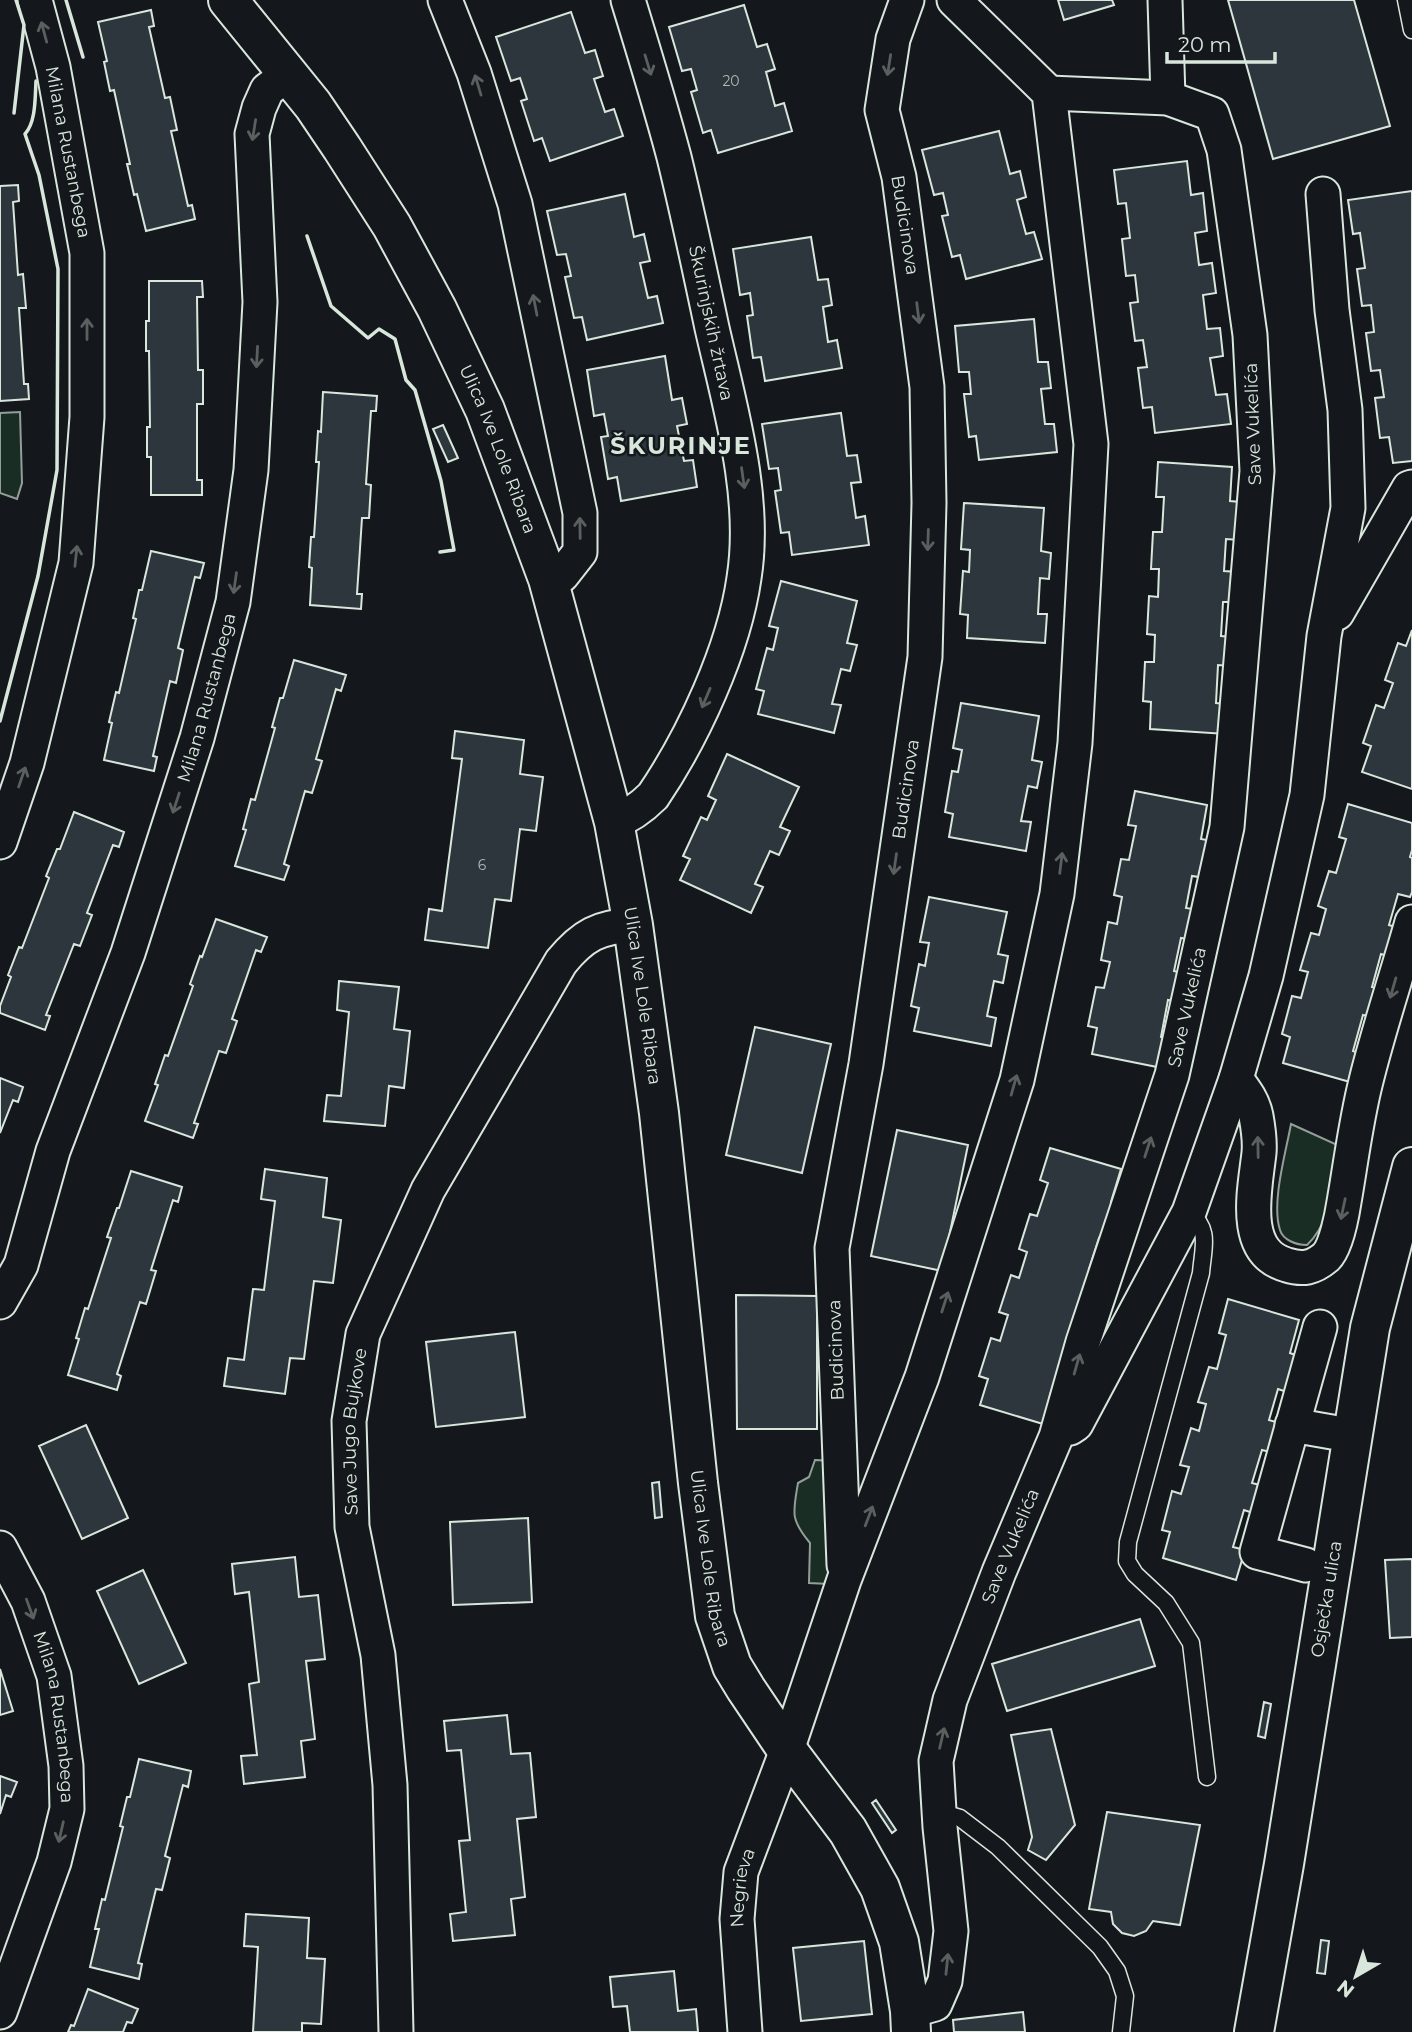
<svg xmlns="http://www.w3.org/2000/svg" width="1412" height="2032" viewBox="0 0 1412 2032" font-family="Montserrat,sans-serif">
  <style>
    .green { fill: #1a2d24; stroke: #939e99; stroke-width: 2 }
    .building { fill: #2c363c; stroke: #d8e6dc; stroke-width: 2 }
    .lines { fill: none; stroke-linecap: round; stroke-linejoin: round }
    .lane-casing { stroke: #d8e6dc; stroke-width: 19 }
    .street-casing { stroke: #d8e6dc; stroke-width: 37 }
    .secondary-casing { stroke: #d8e6dc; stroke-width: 42 }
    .lane { stroke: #14181c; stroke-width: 16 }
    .street { stroke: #14181c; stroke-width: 33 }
    .secondary { stroke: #14181c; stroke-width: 38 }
    .wall { stroke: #d8e6dc; stroke-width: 3.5 }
    .oneway { stroke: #59605f }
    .labels { text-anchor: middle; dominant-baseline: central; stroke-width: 5; stroke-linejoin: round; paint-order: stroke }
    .number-label { font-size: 14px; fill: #adbab4 }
    .street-label { font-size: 18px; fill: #d8e6dc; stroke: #14181c }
    .district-label { font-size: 24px; font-weight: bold; letter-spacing: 2px; fill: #d8e6dc; stroke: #14181c }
  </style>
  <rect width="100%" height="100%" fill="#14181c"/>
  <!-- green -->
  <path class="green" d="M20,412L22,483L17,499L0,493V413Z
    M1291,1124L1344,1148C1336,1179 1331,1223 1307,1245C1296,1245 1283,1240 1280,1230C1271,1203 1286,1152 1291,1124Z
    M815,1460L835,1461L829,1584L809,1583L810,1543C790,1519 793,1513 798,1483L809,1477Z"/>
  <!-- building -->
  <path class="building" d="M1058,0H1112L1114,5L1064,20Z
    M1228,0H1354L1390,126L1273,159Z
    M744,5L757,47L767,44L775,69L766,72L775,106L784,103L792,131L718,153L711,130L703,133L691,92L697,90L691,69L682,71L669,27Z
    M151,10L154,26L149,27L165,98L170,97L177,130L171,131L188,206L192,205L195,219L146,231L137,194L134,195L127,164H130L114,90L110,91L104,62L107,61L98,22Z
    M571,12L585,53L595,50L603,76L594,79L605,112L614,109L623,136L550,161L542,138L534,141L521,101L527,99L520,78L511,81L496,37Z
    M999,131L1010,174L1020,171L1026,197L1017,200L1026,234L1034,232L1042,259L966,279L960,255L952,257L942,216L948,215L943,193L934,195L922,150Z
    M1187,161L1191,195L1203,193L1207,231L1195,233L1199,265L1212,263L1216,293L1203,295L1207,329L1220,328L1223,356L1210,358L1216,395L1227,394L1231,424L1155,433L1152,407L1143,408L1138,368L1147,367L1143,340L1135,341L1130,303L1138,302L1135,275L1126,276L1122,239L1130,238L1126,203L1118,204L1114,170Z
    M18,185L19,201L13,202L18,275L23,274L26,308H19L24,384H28L29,399L0,401V186Z
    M1412,191V461L1393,463L1389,437L1380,438L1375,398L1384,397L1380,370L1371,371L1366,333L1374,332L1371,305L1362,306L1357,269L1365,268L1360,233L1353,234L1348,200Z
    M625,194L634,237L644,234L650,261L640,263L648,298L657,296L663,323L587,340L582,317L574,318L565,277L571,276L566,254L557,255L547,211Z
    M811,237L818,280L828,279L832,305L823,307L828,342L837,340L842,368L765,381L761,357L753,358L747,316L753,315L750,293L740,295L733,249Z
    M149,281H202L203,297H197L198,370H203V404H197V480H202V495H151V457H147V427H150L149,351H146V321H149Z
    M1034,319L1038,362H1048L1051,388L1041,389L1045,424H1054L1057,452L979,460L976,436L969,437L964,394H971L969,372H959L955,326Z
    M665,356L672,400L682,398L687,424L677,426L684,461L693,460L697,487L621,501L617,477L608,479L601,437L608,436L604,414L594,416L587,370Z
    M323,392L377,396L376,411H371L366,484L371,485L369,518H362L357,594H362L361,609L310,605L312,568L309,567L311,537H314L319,462H316L318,431L321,432Z
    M841,413L847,456L857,455L861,482L851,483L856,518L865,516L869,545L792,555L789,532L781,533L775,491L781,490L778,468L769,469L762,424Z
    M443,425L458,458L448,462L433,429Z
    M1158,462L1232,467L1230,501L1241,502L1239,540L1226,539L1224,571L1238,572L1236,602H1223L1221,636L1233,637L1231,666L1218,665L1216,703L1228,704L1226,734L1150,729L1151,702L1143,701L1145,662H1154L1155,635L1147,634L1149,596L1158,597L1159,569H1151L1153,532H1162L1164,497H1156Z
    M964,503L1044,508L1041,551L1051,553L1049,579L1040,578L1038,614H1047L1045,643L967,638L968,615L960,614L963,571L969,572L970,550L961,549Z
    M151,551L204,563L200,578L195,577L178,648L183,650L176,683L170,681L153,756L157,757L154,771L104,760L112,723L109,722L116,692L119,693L136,619L133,618L139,590H142Z
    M781,581L857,601L847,643L857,645L850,671L841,669L832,704L841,705L834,733L758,714L764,691L756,689L767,648L773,650L778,628L769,626Z
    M1412,630V789L1362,772L1371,746L1363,743L1376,705L1384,708L1393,683L1385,680L1398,643L1406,646Z
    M294,660L346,675L341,691L336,689L316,759L322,761L312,793L305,791L284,864L289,866L284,880L235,866L246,830L243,829L251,799L255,800L275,728L272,727L280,698H283Z
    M961,703L1039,716L1032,760L1042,762L1037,788L1028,786L1021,821L1031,822L1026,851L949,837L953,814L945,812L952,771L958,772L962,750L953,748Z
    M455,731L524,740L520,774L543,777L536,831L520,829L511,901L495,899L488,948L425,940L429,909L442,911L462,759L452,758Z
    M727,754L799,787L780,827L790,831L779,855L770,851L755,884L763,887L751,913L680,880L690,859L683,856L701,817L707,820L716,800L708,796Z
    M1135,791L1207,805L1201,839L1212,841L1205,878L1192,876L1186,908L1199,910L1193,940L1181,938L1174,971L1186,974L1181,1002L1168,1000L1161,1037L1173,1039L1167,1069L1092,1054L1097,1028L1088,1026L1096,987L1104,988L1110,962L1101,960L1108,922L1117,924L1122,897L1114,895L1121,859L1129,860L1136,826L1128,825Z
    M1348,804L1412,823V850L1410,857L1412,858V892L1410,897L1398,894L1389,925L1402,929L1394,958L1381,954L1372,987L1384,990L1376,1018L1363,1015L1353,1051L1365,1055L1357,1084L1283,1063L1290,1037L1282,1034L1292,996L1301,998L1308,972L1300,970L1311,933L1319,935L1326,909L1318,906L1329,871L1336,873L1346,839L1339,837Z
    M74,812L124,832L119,847L113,845L87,913L92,915L80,946L74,944L46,1015L50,1016L45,1030L0,1013V1006L11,977L8,975L19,947L22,948L49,878L46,876L57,849H60Z
    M929,897L1007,912L998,954L1008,956L1003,983L994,981L987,1016L996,1018L991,1046L914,1031L919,1008L911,1006L919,964L925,966L929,943L920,942Z
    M216,919L267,937L261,952L256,950L232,1019L237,1021L226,1053L219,1051L194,1123L198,1124L193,1138L145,1121L158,1085L155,1084L165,1055L168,1056L193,986L190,984L200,956L202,957Z
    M339,981L399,987L394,1029L410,1031L404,1088L389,1086L385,1126L324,1121L327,1095L341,1096L349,1012L337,1010Z
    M755,1027L831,1044L802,1173L726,1155Z
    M0,1078L23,1087L18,1102L13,1100L0,1133Z
    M897,1130L968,1145L942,1271L871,1256Z
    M1050,1148L1121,1169L1111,1202L1122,1206L1111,1242L1099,1238L1089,1269L1102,1273L1062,1358L1050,1395L1062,1398L1053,1427L980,1405L988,1379L979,1376L991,1338L1000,1341L1008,1315L999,1312L1011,1275L1019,1278L1027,1252L1019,1249L1030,1214L1037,1216L1048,1183L1040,1180Z
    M265,1169L327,1178L323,1217L341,1220L333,1283L314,1281L304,1359L290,1358L285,1394L224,1386L228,1358L244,1360L253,1289L264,1290L275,1201L261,1199Z
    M131,1171L182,1187L178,1202L173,1200L151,1270L156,1271L146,1304L140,1302L117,1374L121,1376L117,1390L68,1375L79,1339L76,1338L85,1308L88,1309L111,1238L107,1237L117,1208H119Z
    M736,1295L817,1296V1429H737Z
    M1228,1299L1299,1320L1290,1353L1301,1357L1290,1393L1278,1389L1269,1420L1282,1424L1274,1453L1262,1450L1252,1483L1264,1486L1256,1514L1244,1510L1233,1547L1245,1550L1236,1580L1163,1558L1170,1532L1162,1530L1172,1491L1181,1494L1189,1467L1180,1465L1191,1428L1199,1431L1206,1404L1198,1402L1209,1367L1217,1369L1226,1335L1219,1333Z
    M515,1332L525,1417L436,1427L426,1342Z
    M86,1425L128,1518L82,1539L39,1446Z
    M659,1482L662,1517L655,1518L652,1483Z
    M528,1518L532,1602L453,1605L450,1522Z
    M295,1557L299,1597L318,1595L325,1659L306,1661L315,1739L301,1741L305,1777L244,1784L241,1756L257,1755L249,1684L259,1682L249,1592L235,1594L232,1564Z
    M1412,1559V1637L1390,1638L1385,1560Z
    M143,1570L186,1663L139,1684L97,1591Z
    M1140,1619L1155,1666L1007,1711L992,1664Z
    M0,1669L13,1711L0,1715Z
    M1264,1702L1271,1704L1265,1738L1258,1736Z
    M507,1715L511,1754L530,1753L536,1817L517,1819L525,1897L511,1899L515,1935L453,1941L450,1914L466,1912L459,1841L470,1840L461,1750L447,1751L444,1721Z
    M1051,1729L1075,1825L1046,1860L1028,1850L1032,1837L1011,1735Z
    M139,1759L191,1771L188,1787L183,1785L165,1856L170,1858L162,1890L156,1889L138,1963L142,1964L139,1979L90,1967L99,1929H95L102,1899L105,1900L123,1827L120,1826L127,1797H130Z
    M0,1776L17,1782L11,1797L6,1795L0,1814Z
    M876,1800L896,1830L892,1833L872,1803Z
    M1107,1812L1200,1825L1180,1925L1153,1921L1146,1931L1134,1936L1122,1933L1113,1924L1111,1912L1089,1909Z
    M246,1914L309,1918L307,1958L325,1959L321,2024L302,2023V2032H253L258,1947L244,1946Z
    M1321,1940L1329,1941L1325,1974L1317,1973Z
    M864,1941L872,2014L801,2021L793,1948Z
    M674,1971L678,2011L696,2009L698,2032H630L627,2006L613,2007L610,1977Z
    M88,1989L138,2009L132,2023L127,2022L123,2032H68L71,2025L74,2026Z
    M1023,2012L1025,2032H954L953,2020Z"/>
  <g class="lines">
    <defs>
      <path id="lane" d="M1406,0L1412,30
        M1189,1212C1211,1230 1203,1247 1201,1273L1128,1542L1127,1561L1135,1574L1166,1603L1191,1643L1207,1777
        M939,1812L960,1818L998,1847L1100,1947L1117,1971L1125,1996L1121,2032"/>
      <g id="street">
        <path d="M445,0L474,73L515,204L580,513V552L562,575L548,579"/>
        <path d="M1165,0L1168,98"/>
        <path d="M1337,613L1409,488L1412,487"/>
        <path d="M614,822C630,816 641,808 653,796C693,737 734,649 744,578C757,497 730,407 712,328C700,271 688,214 674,157C660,104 644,52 628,0"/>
        <path d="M0,842L27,763L76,563L87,417V253L53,67L35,0"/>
        <path d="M1236,1079C1245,1091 1253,1101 1256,1116C1258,1127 1260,1142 1259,1153C1255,1189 1240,1252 1287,1265C1303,1270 1313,1268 1326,1257C1336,1247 1342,1215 1344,1202C1351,1162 1356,1120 1366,1081C1379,1028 1397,975 1412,922"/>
        <path id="s1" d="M0,1302L21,1265L53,1151L128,953L197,738L233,602L251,470L260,302L252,134L259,108L267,90L288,74"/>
        <path d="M1292,1425L1332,1432"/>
        <path d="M1070,1428L1076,1424L1189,1212L1236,1079L1266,976L1307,795L1324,636L1348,508L1345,410L1332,310L1323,194"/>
        <path id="s2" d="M0,1548L28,1601L54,1676L66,1766L67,1809L54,1862L0,2012"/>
        <path id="s3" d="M844,1565L832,1248L866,1064L925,657L929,503L927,387L899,177L882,110L893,39L907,0"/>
        <path d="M1306,1565L1257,1552L1320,1327"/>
        <path id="s4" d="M910,2011L935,2004L945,1981L951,1931L940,1827L936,1761L950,1700L999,1572L1056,1437L1083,1342L1172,1075L1227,827L1257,471L1250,335L1224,150L1212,114L1168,98L1049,93"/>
        <path id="s5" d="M396,2032L390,1785L378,1655L352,1527L349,1421L363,1334L428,1190L561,962C583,935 599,927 633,925"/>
        <path id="s6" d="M745,2032L737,1919L741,1872L787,1750L844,1580L922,1377L1017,1080L1057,894L1075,743L1091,444L1049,93L954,0"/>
      </g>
      <g id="secondary">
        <path id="s7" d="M228,0L313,105L342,148L392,226L437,309L485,410L548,579L614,822L633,925L659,1113L698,1483L715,1616L732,1666L746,1689L787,1750L848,1831L880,1888L899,1942L910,2011L911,2032"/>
        <path id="s8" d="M1254,2032L1284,1864L1370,1328L1412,1167"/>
      </g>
    </defs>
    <!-- lane casing -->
    <use href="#lane" class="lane-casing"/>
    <!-- street casing -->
    <use href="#street" class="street-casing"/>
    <!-- secondary casing -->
    <use href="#secondary" class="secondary-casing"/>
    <!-- lane -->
    <use href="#lane" class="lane"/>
    <!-- street -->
    <use href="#street" class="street"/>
    <!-- secondary -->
    <use href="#secondary" class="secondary"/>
    <!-- wall -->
    <path class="wall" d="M66,0L83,57
      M14,113L24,25L16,0
      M307,236L331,306L368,338L379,329L395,339L406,380L415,390L441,481L454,550L440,552
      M0,721L38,576L57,470L58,269L39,175L25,134C36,122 35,98 36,81"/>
  </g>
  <!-- one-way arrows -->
  <defs><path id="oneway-shaft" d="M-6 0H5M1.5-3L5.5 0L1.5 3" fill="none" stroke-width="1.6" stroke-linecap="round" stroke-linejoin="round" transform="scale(1.75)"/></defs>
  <g class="oneway">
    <use href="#oneway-shaft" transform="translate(44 32) rotate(-105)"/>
    <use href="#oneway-shaft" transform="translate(648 65) rotate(73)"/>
    <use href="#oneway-shaft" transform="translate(889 65) rotate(99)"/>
    <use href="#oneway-shaft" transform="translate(478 85) rotate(-107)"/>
    <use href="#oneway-shaft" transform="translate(254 130) rotate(99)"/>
    <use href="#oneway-shaft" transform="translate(535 305) rotate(-101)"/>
    <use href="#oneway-shaft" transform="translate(918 313) rotate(83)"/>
    <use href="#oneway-shaft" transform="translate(87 329) rotate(-90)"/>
    <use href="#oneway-shaft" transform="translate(257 357) rotate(93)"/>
    <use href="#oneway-shaft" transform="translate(743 478) rotate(82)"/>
    <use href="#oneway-shaft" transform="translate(580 528) rotate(-91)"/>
    <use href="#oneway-shaft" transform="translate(928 540) rotate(92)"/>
    <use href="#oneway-shaft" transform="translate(76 556) rotate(-84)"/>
    <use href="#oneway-shaft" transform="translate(235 583) rotate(98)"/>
    <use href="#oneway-shaft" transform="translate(706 698) rotate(113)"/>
    <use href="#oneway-shaft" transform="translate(22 777) rotate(-71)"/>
    <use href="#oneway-shaft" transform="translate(176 803) rotate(108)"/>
    <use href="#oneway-shaft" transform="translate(1061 863) rotate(-83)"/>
    <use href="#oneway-shaft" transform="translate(895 864) rotate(98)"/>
    <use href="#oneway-shaft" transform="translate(1393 988) rotate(106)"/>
    <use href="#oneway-shaft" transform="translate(1014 1085) rotate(-74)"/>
    <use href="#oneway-shaft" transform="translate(1148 1147) rotate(-72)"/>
    <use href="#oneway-shaft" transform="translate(1258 1147) rotate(-91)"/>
    <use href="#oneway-shaft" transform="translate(1343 1209) rotate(102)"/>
    <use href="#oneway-shaft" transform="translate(945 1302) rotate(-72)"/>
    <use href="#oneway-shaft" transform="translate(1077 1364) rotate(-74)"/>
    <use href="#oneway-shaft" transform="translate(869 1516) rotate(-69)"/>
    <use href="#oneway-shaft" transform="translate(30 1609) rotate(70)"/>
    <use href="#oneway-shaft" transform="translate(942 1738) rotate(-77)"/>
    <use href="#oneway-shaft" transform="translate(61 1832) rotate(103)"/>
    <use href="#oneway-shaft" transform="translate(947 1964) rotate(-84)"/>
  </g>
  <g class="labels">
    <!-- number labels -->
    <g class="number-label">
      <text x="731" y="81">20</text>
      <text x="482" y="865">6</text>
    </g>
    <!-- street labels -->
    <g class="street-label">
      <text transform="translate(68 152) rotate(79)">Milana Rustanbega</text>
      <text transform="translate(905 225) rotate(81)">Budicinova</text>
      <text transform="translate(711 323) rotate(78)">Škurinjskih žrtava</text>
      <text transform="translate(1253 424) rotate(-92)">Save Vukelića</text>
      <text stroke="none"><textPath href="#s7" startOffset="527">Ulica Ive Lole Ribara</textPath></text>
      <text stroke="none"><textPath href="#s1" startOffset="640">Milana Rustanbega</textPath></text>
      <text stroke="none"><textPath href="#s3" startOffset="782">Budicinova</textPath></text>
      <text stroke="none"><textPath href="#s7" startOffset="1094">Ulica Ive Lole Ribara</textPath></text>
      <text stroke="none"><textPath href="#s4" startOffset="1068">Save Vukelića</textPath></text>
      <text transform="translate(836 1350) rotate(-92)">Budicinova</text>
      <text stroke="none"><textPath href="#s5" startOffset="604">Save Jugo Bujkove</textPath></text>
      <text stroke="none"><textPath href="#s4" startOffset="500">Save Vukelića</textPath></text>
      <text stroke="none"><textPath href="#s7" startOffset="1661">Ulica Ive Lole Ribara</textPath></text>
      <text stroke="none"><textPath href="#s8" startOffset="439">Osječka ulica</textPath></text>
      <text stroke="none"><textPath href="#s2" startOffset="180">Milana Rustanbega</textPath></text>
      <text stroke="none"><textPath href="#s6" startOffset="145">Negrieva</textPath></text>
    </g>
    <!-- district labels -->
    <g class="district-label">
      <text x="681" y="445">ŠKURINJE</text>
    </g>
  </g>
  <!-- north arrow -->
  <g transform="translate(1356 1976) rotate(219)" stroke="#14181c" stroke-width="5" paint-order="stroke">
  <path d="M0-5L12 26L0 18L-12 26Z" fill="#d8e6dc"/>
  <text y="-10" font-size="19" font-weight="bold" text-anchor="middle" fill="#d8e6dc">N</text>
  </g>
  <!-- scale -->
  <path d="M1167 52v10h108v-10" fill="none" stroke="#d8e6dc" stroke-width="3.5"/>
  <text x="1178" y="52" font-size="21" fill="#d8e6dc" stroke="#14181c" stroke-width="5" paint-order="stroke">20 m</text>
</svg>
